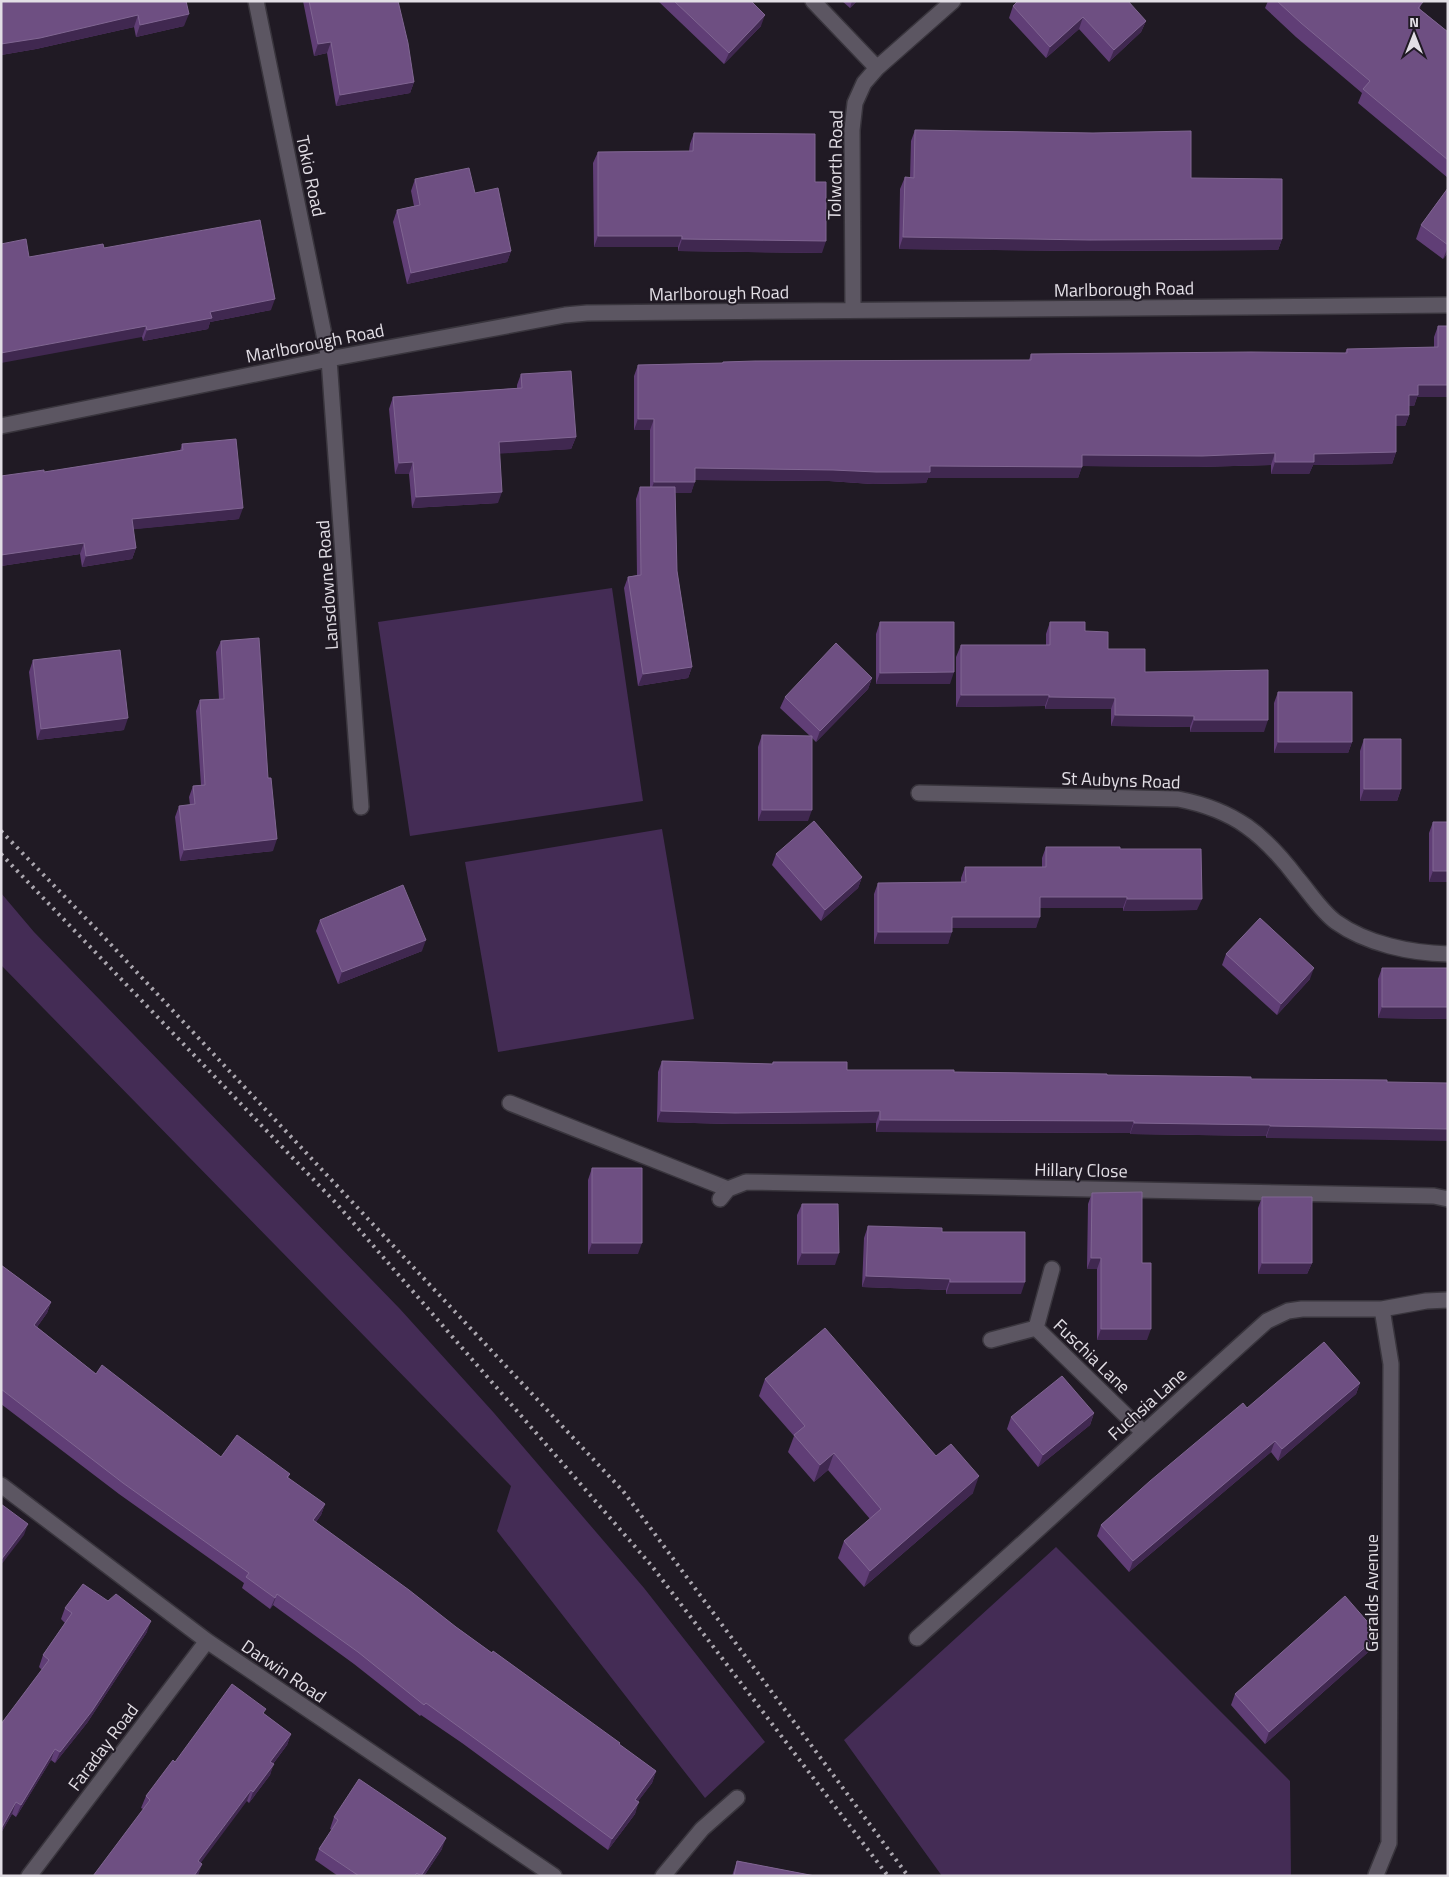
<svg xmlns="http://www.w3.org/2000/svg" width="1449" height="1877" viewBox="0 0 1449 1877" font-family="'Titillium Web',sans-serif">
  <style>
    .green { fill: #442c55 }
    .lines { fill: none; stroke-linecap: round; stroke-linejoin: round }
    .lane-casing { stroke: #39353d; stroke-width: 18 }
    .street-casing { stroke: #39353d; stroke-width: 18 }
    .lane { stroke: #5c5662; stroke-width: 15 }
    .street { stroke: #5c5662; stroke-width: 15 }
    .rail { stroke: #aba7af; stroke-width: 4; stroke-dasharray: 2.5 5; stroke-linecap: butt }
    .wall { fill: #603e76 }
    .shaded-wall { fill: #402850 }
    .building { fill: #6e4f82; stroke: #806692 }
    .labels { text-anchor: middle; dominant-baseline: central; stroke-width: 4; stroke-linejoin: round; paint-order: stroke }
    .street-label { font-size: 18px; fill: #e2dee5; stroke: #201a24 }
  </style>
  <rect width="100%" height="100%" fill="#201a24"/>
  <!-- green -->
  <path class="green" d="M612,588L643,801L410,836L378,622Z
    M662,829L694,1019L498,1052L465,862Z
    M1,893L34,932L400,1309L494,1413L644,1588L765,1742L705,1798L497,1531L511,1486L1,965Z
    M1056,1547L1290,1781L1291,1876H942L844,1740Z"/>
  <g class="lines">
    <defs>
      <path id="lane" d="M510,1103L728,1189"/>
      <path id="street" d="M256,1L329,359L361,807
        M813,1L877,68
        M853,310L852,130L855,103L864,83L877,68L953,1
        M1,426L329,359L565,315L587,313L1448,305
        M919,793L1178,799C1235,810 1264,834 1298,879C1310,893 1321,911 1336,922C1367,944 1410,953 1448,954
        M720,1199L728,1189L746,1182L1434,1196L1448,1199
        M1036,1328L1143,1432
        M991,1340L1036,1328L1052,1269
        M1,1485L207,1641L554,1876
        M917,1638C1035,1534 1150,1426 1267,1321L1288,1311L1302,1309H1382L1426,1301L1448,1300
        M1376,1875L1389,1843L1391,1364L1382,1309
        M29,1876L207,1641
        M663,1876L702,1829L737,1798"/>
    </defs>
    <!-- lane casing -->
    <use href="#lane" class="lane-casing"/>
    <!-- street casing -->
    <use href="#street" class="street-casing"/>
    <!-- lane -->
    <use href="#lane" class="lane"/>
    <!-- street -->
    <use href="#street" class="street"/>
    <!-- rail -->
    <path class="rail" d="M1,831L101,934L623,1491L908,1876
      M1,854L336,1203L651,1565L888,1876"/>
  </g>
  <!-- wall -->
  <path class="wall" d="M1,1H186L184,26L136,37L134,27L36,49L1,55Z
    M303,1H398L414,82L410,93L336,106L327,53L314,56Z
    M658,1H751L761,26L724,64Z
    M842,1H857L850,8Z
    M1268,1H1421L1420,9L1448,32V178L1358,103L1362,93L1296,37L1265,8Z
    M1013,6L1146,21L1141,32L1109,62L1079,29L1046,58L1009,18Z
    M915,130L1191,178L1282,239L1278,250L1086,251L899,249L900,189L905,177L910,178L911,141Z
    M694,133L815,182L822,253L678,251V247H594L593,163L598,152L689,151L690,144Z
    M415,179L475,193L511,251L507,262L407,284L393,222L397,210L414,206L411,191Z
    M1448,188V253L1443,259L1416,239L1421,225Z
    M104,248L271,310L210,322L208,329L143,341L142,337L29,257Z
    M1438,326L1448,397H1417L1414,406H1409V415L1405,426H1396V452L1392,464L1313,465L1309,474H1271V465L1197,467L1082,466L1078,478H928L926,483L872,484L829,481L695,480L691,493H675L677,571L692,667L688,678L638,686L624,588L628,577L637,575L636,499L640,487H650V430H634V376L638,365L722,363L723,362L1029,360L1031,354L1345,353L1347,349L1434,347V337Z
    M521,374L576,437L571,449L499,453L498,503L412,508L409,474H395L389,409L393,397L517,388V385Z
    M182,444L239,519L133,529L136,548L132,559L82,567L80,554L1,566V476L44,472L180,451Z
    M880,622L950,684H876V634Z
    M1050,622L1085,631L1108,649L1145,672L1264,732H1190V727L1111,726V709H1045V706L956,707V657L961,645H1046V634Z
    M221,641L268,778L273,851L180,861L175,817L179,806L190,805L189,797L193,786L201,785L196,711L200,700L219,699L216,652Z
    M33,660L124,730L37,740L29,672Z
    M872,678L868,689L816,742L812,738L808,821H758V747L762,735L810,736L780,708L785,697Z
    M1278,692L1352,742L1348,753H1274V703Z
    M1364,739L1401,789L1397,801H1360V751Z
    M1433,822L1448,882H1429V833Z
    M1046,847L1120,849L1197,910L1123,911V908H1040L1036,928H952L948,944H874V894L878,883L961,882V878L965,867H1042V858Z
    M776,854L862,877L858,888L821,921L772,865Z
    M320,920L422,951L338,984L316,931Z
    M1226,954L1310,979L1277,1015L1222,965Z
    M1382,968H1448V1019L1378,1018V979Z
    M662,1061L772,1064L773,1062L847,1070L954,1072L1251,1079L1387,1080L1266,1138V1136L1130,1134V1133L876,1132V1123L731,1124L657,1122L658,1072Z
    M592,1168L638,1254H588V1180Z
    M1092,1193L1147,1340H1097V1269H1087L1088,1204Z
    M1262,1197L1312,1263L1307,1274H1258V1208Z
    M802,1204L835,1265H797V1215Z
    M868,1226L942,1232L1021,1294H946V1290L862,1287L864,1238Z
    M1,1265L51,1302L47,1313L37,1327L96,1374L221,1457L290,1474L288,1478L325,1504L321,1515L316,1522L456,1627L656,1771L652,1783L638,1801L635,1814L608,1850L462,1743L421,1715L420,1716L354,1664L273,1605L270,1609L242,1588L244,1583L119,1494L1,1404Z
    M765,1379L936,1456L973,1493L864,1587L838,1558L844,1541L870,1519L828,1470L814,1482L788,1452L794,1436L759,1396Z
    M1360,1383L1356,1394L1278,1461L1271,1452L1129,1572L1097,1536L1101,1525L1247,1408Z
    M1094,1413L1090,1425L1038,1467L1007,1429L1011,1417Z
    M65,1608L147,1632L87,1723L55,1763L51,1760L16,1817L12,1814L1,1833V1724L42,1670L39,1667L43,1655L65,1623L61,1619Z
    M1375,1646L1265,1744L1231,1705L1235,1694Z
    M264,1714L291,1734L287,1745L273,1764L270,1775L249,1803L247,1801L143,1809L141,1808L146,1796L175,1762Z
    M334,1817L442,1849L424,1876H338L315,1860L319,1849L332,1830L330,1829Z
    M737,1861L815,1876H732Z"/>
  <!-- shaded-wall -->
  <path class="shaded-wall" d="M852,1H857L850,8Z
    M189,14L184,26L136,37L140,25Z
    M138,15L134,27L36,49L1,55V44Z
    M765,15L761,26L724,64L729,53Z
    M1083,17L1079,29L1046,58L1050,47Z
    M1146,21L1141,32L1109,62L1114,50Z
    M331,42L327,53L314,56L318,44Z
    M414,82L410,93L336,106L340,95Z
    M598,236H682L678,247H594Z
    M903,237L1282,239L1278,250L1086,251L899,249Z
    M682,239L826,241L822,253L678,251Z
    M1448,247V253L1443,259Z
    M511,251L507,262L407,284L411,273Z
    M275,299L271,310L210,322L208,329L143,341L147,330L210,312Z
    M146,326L142,337L1,363V353Z
    M1418,385H1448V397H1417L1414,406H1405L1409,395Z
    M1396,415H1409L1405,426H1392Z
    M638,419H654L650,430H634Z
    M576,437L571,449L495,454L499,442Z
    M1396,452L1392,464L1313,465L1309,474H1271L1275,462L1314,454Z
    M1275,453L1271,465L1197,467L1078,466L1082,455Z
    M413,462L409,474H395L399,463Z
    M930,466L1082,467L1078,478H928L926,483L872,484L829,481L691,480L695,468L833,470Z
    M654,482H695L691,493H650Z
    M502,492L498,503L412,508L416,497Z
    M243,508L239,519L127,530L132,519Z
    M84,543L80,554L1,566V555Z
    M136,548L132,559L82,567L86,556Z
    M692,667L688,678L638,686L643,674Z
    M954,672L950,684H876L880,673Z
    M872,678L868,689L816,742L820,731Z
    M961,695H1049L1045,706L956,707Z
    M1049,697L1115,698L1111,709H1045Z
    M1115,715L1194,716L1190,727L1111,726Z
    M128,718L124,730L37,740L41,729Z
    M1194,720H1268L1264,732H1190Z
    M1278,742H1352L1348,753H1274Z
    M1364,789H1401L1397,801H1360Z
    M762,810H812L808,821H758Z
    M277,839L273,851L180,861L184,850Z
    M1433,871H1448V882H1429Z
    M862,877L858,888L821,921L825,910Z
    M1040,897H1127L1123,908H1036Z
    M1127,899H1202L1197,910L1123,911Z
    M952,917H1040L1036,928H948Z
    M878,932H952L948,944H874Z
    M426,940L422,951L338,984L342,972Z
    M1314,968L1310,979L1277,1015L1281,1004Z
    M1382,1007H1448V1019L1378,1018Z
    M661,1111H880L876,1123L731,1124L657,1122Z
    M880,1120L1134,1121L1130,1133L876,1132Z
    M1134,1123L1270,1125L1266,1136L1130,1134Z
    M1270,1126L1448,1129V1141L1266,1138Z
    M592,1243H642L638,1254H588Z
    M802,1253H839L835,1265H797Z
    M1091,1258H1101L1097,1269H1087Z
    M1262,1263H1312L1307,1274H1258Z
    M866,1276L950,1279L946,1290L862,1287Z
    M950,1282H1025L1021,1294H946Z
    M51,1302L47,1313L30,1337L34,1325Z
    M1101,1329H1151L1147,1340H1097Z
    M1360,1383L1356,1394L1278,1461L1282,1449Z
    M1094,1413L1090,1425L1038,1467L1043,1455Z
    M1275,1441L1271,1452L1129,1572L1133,1561Z
    M834,1453L828,1470L814,1482L820,1465Z
    M979,1476L973,1493L864,1587L870,1571Z
    M325,1504L321,1515L309,1532L313,1520Z
    M28,1524L24,1535L1,1565V1560Z
    M277,1594L273,1605L270,1609L275,1598Z
    M151,1621L147,1632L87,1723L55,1763L60,1752Z
    M1379,1635L1375,1646L1265,1744L1269,1732Z
    M291,1734L287,1745L266,1773L270,1762Z
    M55,1749L51,1760L16,1817L21,1805Z
    M274,1764L270,1775L249,1803L253,1792Z
    M656,1771L652,1783L631,1811L635,1800Z
    M251,1790L247,1801L194,1872L198,1861Z
    M16,1802L12,1814L1,1833V1829Z
    M639,1802L635,1814L608,1850L612,1839Z
    M446,1838L442,1849L424,1876H421Z
    M202,1864L198,1876H194Z"/>
  <!-- building -->
  <path class="building" d="M1,1H186L189,14L140,25L138,15L40,38L1,44Z
    M309,1H398L408,43L414,82L340,95L331,42L318,44Z
    M674,1H751L765,15L729,53Z
    M1018,1H1128L1146,21L1114,50L1083,17L1050,47L1013,6Z
    M1277,1H1421L1423,2L1418,8L1448,32V160L1363,89L1370,81L1301,23Z
    M915,130L1093,133L1191,131V178L1282,179V239L1090,240L903,237L905,177L914,178Z
    M694,133L815,134V182H826V241L682,239V236H598V152L693,151Z
    M469,168L475,193L498,188L511,251L411,273L397,210L420,205L415,179Z
    M1448,188V245L1421,225Z
    M260,220L275,299L210,312L212,318L147,330L146,326L1,353V244L26,239L29,257L103,244L104,248Z
    M1438,326H1448V385H1418V395H1409V415H1396V452L1314,454V462H1275V453L1202,456L1082,455V467L930,466V472H876L833,470L695,468V482H654V419H638V365L723,363V362L755,361L1031,360V354L1251,352L1347,353V349L1438,347Z
    M571,371L576,437L499,442L502,492L416,497L413,462L399,463L393,397L522,388L521,374Z
    M236,439L243,508L132,519L136,548L86,556L84,543L1,555V476L44,470V472L183,450L182,444Z
    M640,487H675L677,571L692,667L643,674L628,577L641,575Z
    M880,622H954V672L880,673Z
    M1050,622H1085V631L1108,632V649H1145V672L1268,670V720H1194V716L1115,715V698L1049,697V695H961V645H1050Z
    M259,638L268,778H271L277,839L184,850L179,806L195,804L193,786L205,785L200,700L224,699L221,641Z
    M836,643L872,678L820,731L785,697Z
    M120,650L128,718L41,729L33,660Z
    M1278,692H1352V742H1278Z
    M762,735L812,736V810H762Z
    M1364,739H1401V789H1364Z
    M814,821L862,877L825,910L776,854Z
    M1433,822H1448V871H1433Z
    M1046,847H1120V849H1201L1202,899H1127V897H1040V917H952V932H878V883L966,882L965,867H1046Z
    M403,885L426,940L342,972L320,920Z
    M1260,918L1314,968L1281,1004L1226,954Z
    M1382,968H1448V1007H1382Z
    M662,1061L773,1064V1062H847V1070H954V1072L1107,1074V1075L1251,1077V1079L1387,1080V1082L1448,1083V1129L1270,1126V1125L1134,1123V1121L880,1120V1111L735,1113L661,1111Z
    M592,1168H642V1243H592Z
    M1142,1192V1263H1151V1329H1101V1258H1091L1092,1193Z
    M1262,1197H1312V1263H1262Z
    M802,1204H838L839,1253H802Z
    M868,1226L942,1228V1232H1025V1282H950V1279L866,1276Z
    M1,1265L51,1302L34,1325L96,1374L102,1365L221,1457L237,1435L290,1474L287,1477L325,1504L313,1520L409,1590L456,1627L492,1653L493,1651L620,1743L619,1744L656,1771L635,1800L639,1802L612,1839L466,1732L426,1703L424,1705L358,1652L277,1594L275,1598L246,1577L249,1573L123,1483L1,1389Z
    M825,1328L936,1456L951,1444L979,1476L870,1571L844,1541L881,1509L834,1453L820,1465L794,1435L805,1426L765,1379Z
    M1324,1342L1360,1383L1282,1449L1275,1441L1133,1561L1101,1525L1150,1481L1243,1403L1247,1408Z
    M1062,1376L1094,1413L1043,1455L1011,1417Z
    M1,1504L28,1524L1,1560Z
    M83,1584L108,1601L116,1594L151,1621L92,1711L60,1752L55,1749L21,1805L16,1802L1,1829V1724L49,1660L43,1655L72,1613L65,1608Z
    M1345,1596L1379,1635L1269,1732L1235,1694Z
    M232,1684L266,1709L263,1713L291,1734L270,1762L274,1764L253,1792L251,1790L198,1861L202,1864L194,1876H93L150,1800L146,1796L173,1760L175,1762Z
    M359,1779L446,1838L421,1876L417,1873L414,1876H359L319,1849L338,1820L334,1817Z
    M737,1861L815,1876H734Z"/>
  <g class="labels">
    <!-- street labels -->
    <g class="street-label">
      <text transform="translate(835 165) rotate(-89)">Tolworth Road</text>
      <text transform="translate(311 176) rotate(78)">Tokio Road</text>
      <text transform="translate(1124 289) rotate(-1)">Marlborough Road</text>
      <text transform="translate(719 293) rotate(-1)">Marlborough Road</text>
      <text transform="translate(315 343) rotate(-11)">Marlborough Road</text>
      <text transform="translate(327 585) rotate(-94)">Lansdowne Road</text>
      <text transform="translate(1121 780) rotate(2)">St Aubyns Road</text>
      <text transform="translate(1081 1170) rotate(1)">Hillary Close</text>
      <text transform="translate(1092 1356) rotate(44)">Fuschia Lane</text>
      <text transform="translate(1147 1404) rotate(-42)">Fuchsia Lane</text>
      <text transform="translate(1371 1593) rotate(-90)">Geralds Avenue</text>
      <text transform="translate(284 1671) rotate(34)">Darwin Road</text>
      <text transform="translate(103 1747) rotate(-53)">Faraday Road</text>
    </g>
  </g>
  <!-- border -->
  <rect width="1449" height="1877" fill="none" stroke="#e2dee5" stroke-width="5"/>
  <!-- north arrow -->
  <g transform="translate(1414 35)" stroke="#201a24" stroke-width="4" paint-order="stroke">
  <path d="M0-4L9 19L0 12L-9 19Z" fill="#e2dee5"/>
  <text y="-8" font-size="14" font-weight="bold" text-anchor="middle" fill="#e2dee5">N</text>
  </g>
</svg>
